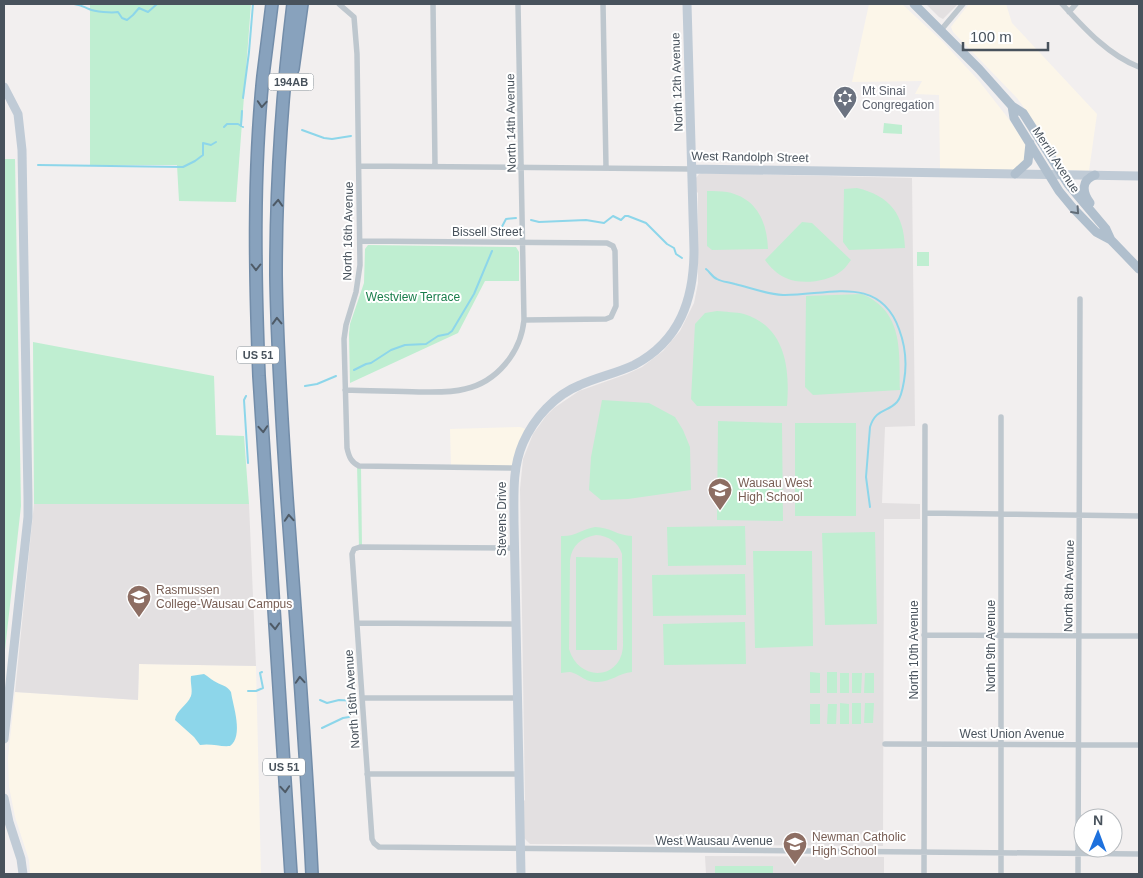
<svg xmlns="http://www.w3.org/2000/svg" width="1143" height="878" viewBox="0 0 1143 878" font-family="Arial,sans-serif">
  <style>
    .commercial { fill: #fcf6e9 }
    .education { fill: #e3e0e1 }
    .green { fill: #bfeed1; fill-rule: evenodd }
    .water { fill: #8dd6ea }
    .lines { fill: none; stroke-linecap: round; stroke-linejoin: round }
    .stream { stroke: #8dd6ea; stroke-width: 2 }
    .highway-casing { stroke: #738da9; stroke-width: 14 }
    .street { stroke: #bec7ce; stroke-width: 5.5 }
    .secondary { stroke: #c0cbd6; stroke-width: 9 }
    .primary { stroke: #b0bfcd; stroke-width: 9 }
    .highway { stroke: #88a2bd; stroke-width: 11 }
    .oneway { stroke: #4e5a66 }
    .oneway2 { stroke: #626d78 }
    .labels { text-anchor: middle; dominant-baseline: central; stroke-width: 4; stroke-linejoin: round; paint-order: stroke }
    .shield { fill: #fff; stroke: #7f868d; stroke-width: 1 }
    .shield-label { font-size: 11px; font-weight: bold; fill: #48525c }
    .street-label { font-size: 12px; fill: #48525c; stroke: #fff }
    .worship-label { font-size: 12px; fill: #5b616d; stroke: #fff; text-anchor: start }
    .park-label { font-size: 12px; fill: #197d4b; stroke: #fff }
    .education-label { font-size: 12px; fill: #785e54; stroke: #fff; text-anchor: start }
  </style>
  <rect width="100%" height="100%" fill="#f2efef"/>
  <!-- commercial -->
  <path class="commercial" d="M869,4H902L943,42L979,81L1008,118L1026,145L1024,164L1012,170L940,169L939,95L915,94L922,81L852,82Z
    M969,4H1006L1012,23L1097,114L1089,171L1068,170L1062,166L1038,127L1017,98L953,32L951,27L953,24Z
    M520,427L529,430L515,468L451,467L450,429Z
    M139,664L256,666L261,874H30L29,860L15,817L9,787L8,758L15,692L138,700Z"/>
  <!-- education -->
  <path class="education" d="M926,4H958L943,19L939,17Z
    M702,173L912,178L915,426L885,427L882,503L920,504V519H884L883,846L530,844L524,838L523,802L525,800L520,489L523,459L533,434L546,416L554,408L579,391L627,374L642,367L663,351L680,331L694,303L698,283V193L696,191V178L699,174Z
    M34,504H249L256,666L139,664L138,700L15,692Z
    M705,856L884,857V874H706Z"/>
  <!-- green -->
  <path class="green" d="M90,4H251L236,202L179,201L177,165H90Z
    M884,123L902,125V134L883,133Z
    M4,159H15L21,506L4,659Z
    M857,188C890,196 904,214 905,248L849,250L843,242L844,189Z
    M707,191C714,191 721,191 727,192C757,198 767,222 768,249L712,250L707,246Z
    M802,222L812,223L851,260C848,264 844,270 840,272C828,282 800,285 786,278C777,274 771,268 765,260Z
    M368,245L516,247L519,252V281H485L458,333L350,383L349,334L350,324L364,283L365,249Z
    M917,252H929V266H917Z
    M862,294C904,312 899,351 900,390L813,395L805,387L806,296Z
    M717,311C725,312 736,312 744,314C786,327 790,369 787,406H697L691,399L695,324L705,313Z
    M33,342L214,376L216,435L244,436L249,504H34Z
    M602,400L649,403L675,417L683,430L690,447L691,490L628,499L601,500L589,490L591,457Z
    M718,421L782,423L783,521L717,520Z
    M795,423H856V516H795Z
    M357,465L361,466L362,547H359Z
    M745,526L746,565L668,566L667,527Z
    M595,527C610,527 618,536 632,536V672C619,673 611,682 598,682C584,682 583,676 573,673C570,671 564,673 561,673V536C575,537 582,529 595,527ZM596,535C609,536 618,542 622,554L623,645C622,680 579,683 569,649L570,560C572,545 581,538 596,535Z
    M875,532L877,624L825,625L822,533Z
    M753,551H812L813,646L755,648Z
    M576,557L618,558L617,650H576Z
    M745,574L746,615L653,616L652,575Z
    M745,622L746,664L664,665L663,624Z
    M810,672L820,673V693H810Z
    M827,672H837V693H827Z
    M840,673H849V693H840Z
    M852,673H862L861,693H852Z
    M865,673H874V693H864Z
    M840,703L849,704V724H840Z
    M852,703H861V724H852Z
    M865,703H874L873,723H864Z
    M810,704H820V724H810Z
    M828,704H837L836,724H827Z
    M715,866H773V874H715Z"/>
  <!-- water -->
  <path class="water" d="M204,674C208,676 210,679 214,681C220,685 227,685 231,692C233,706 244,736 230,746C220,747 211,743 200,745L194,737L175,720C176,710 187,706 191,696C193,690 190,683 191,676Z"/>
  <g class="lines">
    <!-- stream -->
    <path class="stream" d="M74,4C81,5 82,6 89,9C95,12 112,13 118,12L122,18L127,20L133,15L139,8L148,12L157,4
      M243,98L249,52L253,4
      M241,126L242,111
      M224,127L227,124H238L243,127
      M302,130L324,138L332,139L351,136
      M38,165L183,167L195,161L203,155V143L211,145L216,142
      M531,220L539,222L586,220L604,223L613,216L621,220L625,216H628L646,223L667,244L674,248L676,254L682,258
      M497,236L506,219L516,218
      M706,269C710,272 712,277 717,279C722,282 729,282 735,284C751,288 766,294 783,295C826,296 879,273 899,329C905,345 907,364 904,381C903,387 901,398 897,402C887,413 876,408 870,427L866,477L870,507
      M354,370L366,364L371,363L391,350L405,345L426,344L438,336L448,334L452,331L474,294L492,251
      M305,386L317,384L336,376
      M246,396L244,400L248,463
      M248,691H256L263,688L260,673L262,672
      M320,700L327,703L339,700L356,701
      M322,728L343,718L349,717L351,713L347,706L348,701"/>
    <defs>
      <path id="highway" d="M272,4C269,28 266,52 263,76C253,175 255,276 259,376L291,874
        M293,4C282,93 276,185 276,275C277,349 282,424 287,498C296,623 306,749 312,874
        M293,69L302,4"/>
    </defs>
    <!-- highway casing -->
    <use href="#highway" class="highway-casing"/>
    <!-- street -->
    <path class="street" d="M339,4L354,17L357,54L360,265L356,292L346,325L344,339L347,448C349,457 351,462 359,466L515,468
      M433,4L435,166
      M603,4L606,167
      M1062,4C1084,28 1108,55 1139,67
      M1069,12L1076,4
      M941,30L963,4
      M359,166L692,169
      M361,241L607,243L613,246L615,251L616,306L611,317L606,319L524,320
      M345,390C370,391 395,391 419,392C435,392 450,393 465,389C497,382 521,352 524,320L518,4
      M925,513L1139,516
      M515,548L360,547L354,549L352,554L372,839L374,843L379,847L1139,854
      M357,623L516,624
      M924,635L1139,636
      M362,698H517
      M885,744L1139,745
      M367,774H519
      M924,874L925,426
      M1001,874V417
      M1078,874L1080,299"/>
    <!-- secondary -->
    <path class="secondary" d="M4,87L18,114L22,150L28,498V517L4,739
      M692,169L1139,176
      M4,798L9,822L21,859L23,874
      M521,874L514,522C514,495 512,468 523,443C534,418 555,395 580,385C598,377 617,373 634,365C680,341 694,299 694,250L687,4"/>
    <!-- primary -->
    <path class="primary" d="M914,4L979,69L1012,106L1023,113L1068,184L1106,229L1111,240
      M1012,106L1014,118L1059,191L1073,208L1096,232L1111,240L1139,269
      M1015,174L1028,162L1030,143
      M1090,203C1082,192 1081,180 1095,175"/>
    <!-- highway -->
    <use href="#highway" class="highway"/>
  </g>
  <!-- one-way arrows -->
  <defs><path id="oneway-chevron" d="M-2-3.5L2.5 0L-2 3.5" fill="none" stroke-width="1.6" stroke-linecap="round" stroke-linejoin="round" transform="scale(1.25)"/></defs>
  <g class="oneway">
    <use href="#oneway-chevron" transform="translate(262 104) rotate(94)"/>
    <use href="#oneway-chevron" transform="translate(278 203) rotate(-87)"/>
    <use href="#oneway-chevron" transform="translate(256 267) rotate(90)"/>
    <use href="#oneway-chevron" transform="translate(277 321) rotate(-92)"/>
    <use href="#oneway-chevron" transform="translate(263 429) rotate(86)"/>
    <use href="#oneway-chevron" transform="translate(289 518) rotate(-94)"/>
    <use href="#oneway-chevron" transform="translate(275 626) rotate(87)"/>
    <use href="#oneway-chevron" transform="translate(300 680) rotate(-94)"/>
    <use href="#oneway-chevron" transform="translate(285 789) rotate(86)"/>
  </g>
  <use class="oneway2" href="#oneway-chevron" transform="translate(1076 211) rotate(48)"/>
  <!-- icons -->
  <defs>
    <symbol id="synagogue-pin" viewBox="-11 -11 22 30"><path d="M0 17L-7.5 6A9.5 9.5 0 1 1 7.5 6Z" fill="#6b7280" stroke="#fff"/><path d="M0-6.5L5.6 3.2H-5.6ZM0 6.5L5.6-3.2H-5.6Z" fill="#fff"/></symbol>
    <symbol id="school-pin" viewBox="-11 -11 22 30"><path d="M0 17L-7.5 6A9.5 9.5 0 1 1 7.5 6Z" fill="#8d6e63" stroke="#fff"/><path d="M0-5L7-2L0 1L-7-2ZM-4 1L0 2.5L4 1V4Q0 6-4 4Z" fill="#fff"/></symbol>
    <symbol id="university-pin" viewBox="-11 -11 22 30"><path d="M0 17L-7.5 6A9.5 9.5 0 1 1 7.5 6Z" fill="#8d6e63" stroke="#fff"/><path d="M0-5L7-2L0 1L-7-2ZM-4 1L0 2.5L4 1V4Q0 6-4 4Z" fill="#fff"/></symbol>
  </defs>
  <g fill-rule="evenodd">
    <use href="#synagogue-pin" x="831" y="84" width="28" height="38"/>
    <use href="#school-pin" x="706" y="476" width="28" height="38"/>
    <use href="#university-pin" x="125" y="583" width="28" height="38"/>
    <use href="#school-pin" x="781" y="830" width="28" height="38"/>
  </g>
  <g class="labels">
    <!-- shield labels -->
    <g class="shield">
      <rect x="268.5" y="73.5" width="45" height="17" rx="4"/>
      <rect x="237" y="346.5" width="42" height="17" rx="4"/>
      <rect x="263" y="758.5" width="42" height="17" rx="4"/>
    </g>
    <g class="shield-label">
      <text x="291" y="82">194AB</text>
      <text x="258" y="355">US 51</text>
      <text x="284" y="767">US 51</text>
    </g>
    <!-- street labels -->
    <g class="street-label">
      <text transform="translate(677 82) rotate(-92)">North 12th Avenue</text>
      <text transform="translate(511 123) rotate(-91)">North 14th Avenue</text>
      <text transform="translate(750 157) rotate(1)">West Randolph Street</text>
      <text transform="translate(1056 160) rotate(57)">Merrill Avenue</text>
      <text transform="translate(348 231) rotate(-89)">North 16th Avenue</text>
      <text x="487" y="232">Bissell Street</text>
      <text transform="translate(502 519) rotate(-90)">Stevens Drive</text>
      <text transform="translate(1069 586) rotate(-89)">North 8th Avenue</text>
      <text transform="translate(991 646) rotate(-90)">North 9th Avenue</text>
      <text transform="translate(914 650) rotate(-90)">North 10th Avenue</text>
      <text transform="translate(352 699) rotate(-94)">North 16th Avenue</text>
      <text x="1012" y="734">West Union Avenue</text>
      <text x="714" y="841">West Wausau Avenue</text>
    </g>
    <!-- worship labels -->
    <g class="worship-label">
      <text x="862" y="91">Mt Sinai<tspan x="862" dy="14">Congregation</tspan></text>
    </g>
    <!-- park labels -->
    <g class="park-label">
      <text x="413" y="297">Westview Terrace</text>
    </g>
    <!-- education labels -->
    <g class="education-label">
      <text x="738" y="483">Wausau West<tspan x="738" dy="14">High School</tspan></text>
      <text x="156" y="590">Rasmussen<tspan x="156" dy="14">College-Wausau Campus</tspan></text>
      <text x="812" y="837">Newman Catholic<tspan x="812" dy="14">High School</tspan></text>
    </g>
  </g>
  <!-- border -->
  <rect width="1143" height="878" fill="none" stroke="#48525c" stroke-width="10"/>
  <!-- north arrow -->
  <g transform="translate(1098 833) rotate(1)"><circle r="24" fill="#ffffff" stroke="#b6babe"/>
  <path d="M0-4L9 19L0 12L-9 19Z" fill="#1e71dd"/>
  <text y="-8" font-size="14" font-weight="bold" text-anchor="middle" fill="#48525c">N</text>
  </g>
  <!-- scale -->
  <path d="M963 42v8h85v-8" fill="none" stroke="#48525c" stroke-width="2.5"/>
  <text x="970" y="42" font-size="15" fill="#48525c" stroke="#ffffff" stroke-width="4" paint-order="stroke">100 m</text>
</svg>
